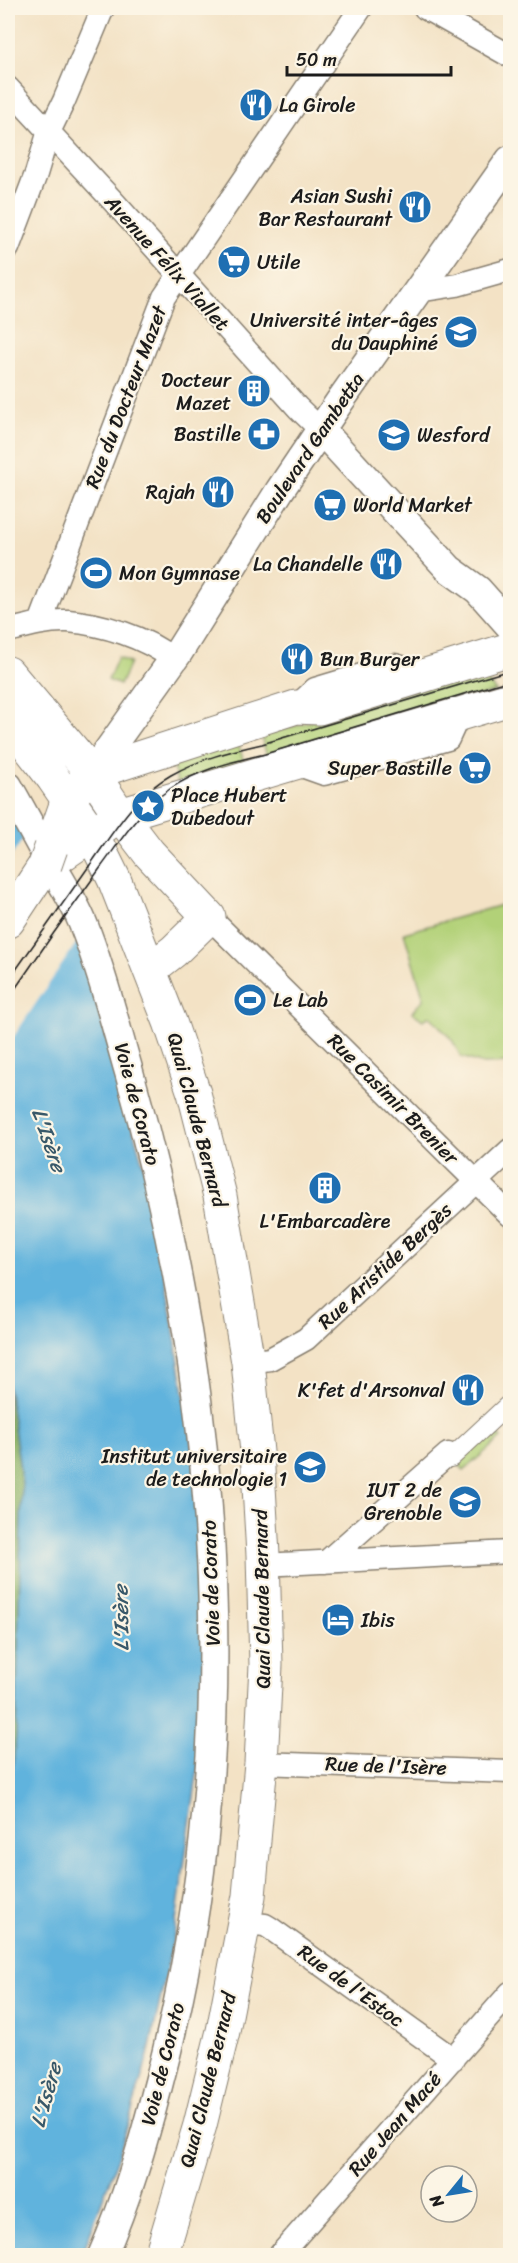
<svg xmlns="http://www.w3.org/2000/svg" width="518" height="2263" viewBox="0 0 518 2263" font-family="Sriracha,sans-serif">
  <style>
    .green { fill: #b2d178; stroke: #67764a; stroke-width: 1.5 }
    .forest { fill: #8db368; stroke: #546842; stroke-width: 1.5 }
    .water { fill: #61b3dd; stroke: #3e687c; stroke-width: 1.5 }
    .pier { fill: #f3e2c5 }
    .lines { fill: none; stroke-linecap: round; stroke-linejoin: round }
    .pedestrian-casing { stroke: #887f70; stroke-width: 20 }
    .minor-casing { stroke: #887f70; stroke-width: 25 }
    .tertiary-casing { stroke: #887f70; stroke-width: 31 }
    .secondary-casing { stroke: #887f70; stroke-width: 35 }
    .primary-casing { stroke: #887f70; stroke-width: 35 }
    .pedestrian { stroke: #fff; stroke-width: 18 }
    .minor { stroke: #fff; stroke-width: 22 }
    .tertiary { stroke: #fff; stroke-width: 28 }
    .secondary { stroke: #fff; stroke-width: 33 }
    .primary { stroke: #fff; stroke-width: 33 }
    .tram { stroke: #1c1c1c; stroke-width: 1.5 }
    .primary-bridge-casing { stroke: #887f70; stroke-width: 35; stroke-linecap: butt }
    .primary-bridge { stroke: #fff; stroke-width: 33 }
    .labels { text-anchor: middle; dominant-baseline: central; stroke-width: 4.5; stroke-linejoin: round; paint-order: stroke }
    .poi-label { font-size: 20px; fill: #1c1c1c; stroke: #fcf5e5; text-anchor: end }
    .street-label { font-size: 20px; fill: #1c1c1c; stroke: #fcf5e5 }
    .water-label { font-size: 21px; font-style: italic; fill: #385869; stroke: #fcf5e5 }
  </style>
  <rect width="100%" height="100%" fill="#fcf5e5"/>
  <filter id="ink" filterUnits="userSpaceOnUse"><feTurbulence type="fractalNoise" baseFrequency=".0167" numOctaves="2"/><feDisplacementMap in="SourceGraphic" scale="12" xChannelSelector="R" yChannelSelector="G"/><feConvolveMatrix kernelMatrix="1 2 1 2 8 2 1 2 1" color-interpolation-filters="sRGB"/></filter>
  <filter id="wash" filterUnits="userSpaceOnUse"><feTurbulence type="fractalNoise" baseFrequency=".008" numOctaves="4" result="noise"/><feDisplacementMap in="SourceGraphic" scale="24" xChannelSelector="R" yChannelSelector="G"/><feGaussianBlur stdDeviation="1.35" result="paint"/><feColorMatrix in="noise" values="0 0 0 0 0 0 0 0 0 0 0 0 0 0 0 0 0 1.4 0 .05"/><feComposite in="paint" operator="in"/></filter>
  <g filter="url(#wash)">
    <rect width="100%" height="100%" fill="#f3e2c5"/>
    <!-- green -->
    <path class="green" d="M118,657L130,663L120,685L108,680Z
      M479,671L496,691L268,759L261,736Z
      M238,742L246,770L180,789L170,759Z
      M501,905L510,936V1063L483,1064L461,1057L452,1040L430,1016L423,1020L412,1012L424,999L404,933Z
      M510,1415V1420L497,1433L501,1438L464,1470L457,1463Z"/>
    <!-- forest -->
    <path class="forest" d="M8,1385L22,1483L16,1736L8,1812Z"/>
    <!-- water -->
    <path class="water" d="M8,798L74,923L152,1196L195,1461L207,1706L174,1935L149,2052L119,2155L82,2255H8V1812L16,1736L22,1483L8,1385Z"/>
    <!-- pier -->
    <path class="pier" d="M25,836L81,936L8,1045V861Z"/>
  </g>
  <g filter="url(#ink)">
    <g class="lines">
      <defs>
        <path id="pedestrian" d="M451,1458L510,1403"/>
        <path id="minor" d="M425,8L510,56
          M8,88L113,201L298,408L321,430
          M8,248L36,174L48,134L64,101L103,8
          M418,291L457,285L510,270
          M40,623L164,297L361,8
          M8,631C27,626 48,620 68,621C103,624 145,637 173,659
          M296,707L315,689L395,665L428,675
          M293,763L324,774L448,739L459,715
          M209,917L510,1215
          M248,1362L270,1359L306,1339L510,1150
          M326,1562L448,1454
          M263,1565L510,1552
          M261,1763L510,1772
          M245,1923L265,1925L270,1928L453,2059
          M279,2256L510,1993"/>
        <path id="tertiary" d="M321,430L449,569L478,590L510,626
          M92,773L178,653L280,490L340,401L510,160
          M8,786C23,812 37,839 52,866C64,886 76,905 84,926C103,974 115,1024 129,1072C222,1398 247,1752 159,2082C144,2140 127,2200 102,2256"/>
        <path id="secondary" d="M8,673L92,773L120,815L149,853L209,917L174,951L151,969
          M8,720L53,778L92,834L114,879L170,1022L194,1093L220,1196L248,1362L257,1452L263,1555L266,1665L261,1763L249,1896L223,2031L200,2125L161,2256"/>
        <path id="primary" d="M51,848L68,799L92,773L296,707L319,708L510,649
          M57,858L120,815L510,699
          M8,921L45,865"/>
      </defs>
      <!-- pedestrian casing -->
      <use href="#pedestrian" class="pedestrian-casing"/>
      <!-- minor casing -->
      <use href="#minor" class="minor-casing"/>
      <!-- tertiary casing -->
      <use href="#tertiary" class="tertiary-casing"/>
      <!-- secondary casing -->
      <use href="#secondary" class="secondary-casing"/>
      <!-- primary casing -->
      <use href="#primary" class="primary-casing"/>
      <!-- pedestrian -->
      <use href="#pedestrian" class="pedestrian"/>
      <!-- minor -->
      <use href="#minor" class="minor"/>
      <!-- tertiary -->
      <use href="#tertiary" class="tertiary"/>
      <!-- secondary -->
      <use href="#secondary" class="secondary"/>
      <!-- primary -->
      <use href="#primary" class="primary"/>
      <!-- tram -->
      <path class="tram" d="M8,981C34,944 60,907 87,869C112,835 133,796 171,775C199,759 231,751 262,744L510,670
        M8,999C38,955 69,911 101,867C122,839 140,809 170,789C199,769 232,762 265,754L510,680"/>
      <defs>
        <path id="primary-bridge" d="M45,865L51,848"/>
      </defs>
      <!-- primary-bridge casing -->
      <use href="#primary-bridge" class="primary-bridge-casing"/>
      <!-- primary-bridge -->
      <use href="#primary-bridge" class="primary-bridge"/>
    </g>
  </g>
  <!-- icons -->
  <defs>
    <symbol id="restaurant-disc" viewBox="-11 -11 22 22"><circle r="9.5" fill="#1f6fb2" stroke="#fcf5e5"/><path d="M-5-6h1v4h1v-4h1v4h1v-4h1v5L-1.5 .5V6h-2V.5L-5-1ZM5-6V6H3V1.5H1.5Q1.5-4 5-6Z" fill="#fff"/></symbol>
    <symbol id="supermarket-disc" viewBox="-11 -11 22 22"><circle r="9.5" fill="#1f6fb2" stroke="#fcf5e5"/><path d="M-6-5.5h2.5l.6 2H6L4.5 2H-2.5L-4.4-4H-6ZM-1.5 3.2a1.3 1.3 0 1 0 .1 0ZM3 3.2a1.3 1.3 0 1 0 .1 0Z" fill="#fff"/></symbol>
    <symbol id="university-disc" viewBox="-11 -11 22 22"><circle r="9.5" fill="#1f6fb2" stroke="#fcf5e5"/><path d="M0-5L7-2L0 1L-7-2ZM-4 1L0 2.5L4 1V4Q0 6-4 4Z" fill="#fff"/></symbol>
    <symbol id="building-disc" viewBox="-11 -11 22 22"><circle r="9.5" fill="#1f6fb2" stroke="#fcf5e5"/><path d="M-4-6H4V6H1V3H-1V6H-4ZM-2.5-4.3h1.7v1.8h-1.7ZM.8-4.3h1.7v1.8H.8ZM-2.5-1h1.7V.8h-1.7ZM.8-1h1.7V.8H.8Z" fill="#fff"/></symbol>
    <symbol id="pharmacy-disc" viewBox="-11 -11 22 22"><circle r="9.5" fill="#1f6fb2" stroke="#fcf5e5"/><path d="M-2-6h4v4h4v4h-4v4h-4v-4h-4v-4h4Z" fill="#fff"/></symbol>
    <symbol id="stadium-disc" viewBox="-11 -11 22 22"><circle r="9.5" fill="#1f6fb2" stroke="#fcf5e5"/><path d="M0-5a6.5 5 0 1 0 0 10a6.5 5 0 1 0 0-10ZM-3.5-1.8h7v3.6h-7Z" fill="#fff"/></symbol>
    <symbol id="sight-disc" viewBox="-11 -11 22 22"><circle r="9.5" fill="#1f6fb2" stroke="#fcf5e5"/><path d="M0-6L1.8-2.2L6-1.7L2.9 1.2L3.7 5.4L0 3.3L-3.7 5.4L-2.9 1.2L-6-1.7L-1.8-2.2Z" fill="#fff"/></symbol>
    <symbol id="hotel-disc" viewBox="-11 -11 22 22"><circle r="9.5" fill="#1f6fb2" stroke="#fcf5e5"/><path d="M-6-4.5h1.5V1H6V5H4.5V3h-9V5H-6ZM-4 0a1.8 1.8 0 1 1 3.6 0ZM.5 0V-2.5h3Q6-2.5 6 0Z" fill="#fff"/></symbol>
  </defs>
  <g fill-rule="evenodd">
    <use href="#restaurant-disc" x="237" y="86" width="38" height="38"/>
    <use href="#restaurant-disc" x="396" y="188" width="38" height="38"/>
    <use href="#supermarket-disc" x="215" y="243" width="38" height="38"/>
    <use href="#university-disc" x="442" y="313" width="38" height="38"/>
    <use href="#building-disc" x="235" y="372" width="38" height="38"/>
    <use href="#pharmacy-disc" x="245" y="415" width="38" height="38"/>
    <use href="#university-disc" x="375" y="416" width="38" height="38"/>
    <use href="#restaurant-disc" x="199" y="473" width="38" height="38"/>
    <use href="#supermarket-disc" x="311" y="486" width="38" height="38"/>
    <use href="#restaurant-disc" x="367" y="545" width="38" height="38"/>
    <use href="#stadium-disc" x="77" y="554" width="38" height="38"/>
    <use href="#restaurant-disc" x="278" y="640" width="38" height="38"/>
    <use href="#supermarket-disc" x="456" y="749" width="38" height="38"/>
    <use href="#sight-disc" x="129" y="787" width="38" height="38"/>
    <use href="#stadium-disc" x="231" y="981" width="38" height="38"/>
    <use href="#building-disc" x="306" y="1169" width="38" height="38"/>
    <use href="#restaurant-disc" x="449" y="1371" width="38" height="38"/>
    <use href="#university-disc" x="291" y="1448" width="38" height="38"/>
    <use href="#university-disc" x="446" y="1483" width="38" height="38"/>
    <use href="#hotel-disc" x="319" y="1601" width="38" height="38"/>
  </g>
  <g class="labels">
    <!-- poi labels -->
    <g class="poi-label">
      <text x="279" y="105" text-anchor="start">La Girole</text>
      <text x="392" y="196">Asian Sushi<tspan x="392" dy="23">Bar Restaurant</tspan></text>
      <text x="257" y="262" text-anchor="start">Utile</text>
      <text x="438" y="320">Université inter-âges<tspan x="438" dy="23">du Dauphiné</tspan></text>
      <text x="231" y="380">Docteur<tspan x="231" dy="23">Mazet</tspan></text>
      <text x="241" y="434">Bastille</text>
      <text x="417" y="435" text-anchor="start">Wesford</text>
      <text x="195" y="492">Rajah</text>
      <text x="353" y="505" text-anchor="start">World Market</text>
      <text x="363" y="564">La Chandelle</text>
      <text x="119" y="573" text-anchor="start">Mon Gymnase</text>
      <text x="320" y="659" text-anchor="start">Bun Burger</text>
      <text x="452" y="768">Super Bastille</text>
      <text x="171" y="795" text-anchor="start">Place Hubert<tspan x="171" dy="23">Dubedout</tspan></text>
      <text x="273" y="1000" text-anchor="start">Le Lab</text>
      <text x="325" y="1221" text-anchor="middle">L'Embarcadère</text>
      <text x="445" y="1390">K'fet d'Arsonval</text>
      <text x="287" y="1456">Institut universitaire<tspan x="287" dy="23">de technologie 1</tspan></text>
      <text x="442" y="1490">IUT 2 de<tspan x="442" dy="23">Grenoble</tspan></text>
      <text x="361" y="1620" text-anchor="start">Ibis</text>
    </g>
    <!-- street labels -->
    <g class="street-label">
      <text transform="translate(167 263) rotate(48)">Avenue Félix Viallet</text>
      <text transform="translate(126 397) rotate(-69)">Rue du Docteur Mazet</text>
      <text transform="translate(310 448) rotate(-56)">Boulevard Gambetta</text>
      <text transform="translate(393 1099) rotate(45)">Rue Casimir Brenier</text>
      <text transform="translate(137 1104) rotate(75)">Voie de Corato</text>
      <text transform="translate(197 1120) rotate(75)">Quai Claude Bernard</text>
      <text transform="translate(385 1266) rotate(-43)">Rue Aristide Bergès</text>
      <text transform="translate(211 1583) rotate(-92)">Voie de Corato</text>
      <text transform="translate(262 1599) rotate(-91)">Quai Claude Bernard</text>
      <text transform="translate(386 1766) rotate(2)">Rue de l'Isère</text>
      <text transform="translate(351 1986) rotate(36)">Rue de l'Estoc</text>
      <text transform="translate(163 2064) rotate(-76)">Voie de Corato</text>
      <text transform="translate(208 2080) rotate(-76)">Quai Claude Bernard</text>
      <text transform="translate(395 2124) rotate(-49)">Rue Jean Macé</text>
    </g>
    <!-- water labels -->
    <g class="water-label">
      <text transform="translate(49 1140) rotate(71)">L'Isère</text>
      <text transform="translate(121 1618) rotate(-91)">L'Isère</text>
      <text transform="translate(46 2095) rotate(-74)">L'Isère</text>
    </g>
  </g>
  <!-- margin -->
  <rect width="518" height="2263" fill="none" stroke="#fcf5e5" stroke-width="30"/>
  <!-- north arrow -->
  <g transform="translate(449 2194) rotate(240)"><circle r="28" fill="#fcf5e5" stroke="#a29e95" stroke-width="1.5"/>
  <path d="M0-4.5L10 22L0 15L-10 22Z" fill="#1f6fb2"/>
  <text y="-9" font-size="16" font-weight="bold" text-anchor="middle" fill="#1c1c1c">N</text>
  </g>
  <!-- scale -->
  <path d="M287 66v9h164v-9" fill="none" stroke="#1c1c1c" stroke-width="3"/>
  <text x="296" y="66" font-size="18" fill="#1c1c1c" stroke="#fcf5e5" stroke-width="4.5" paint-order="stroke">50 m</text>
</svg>
